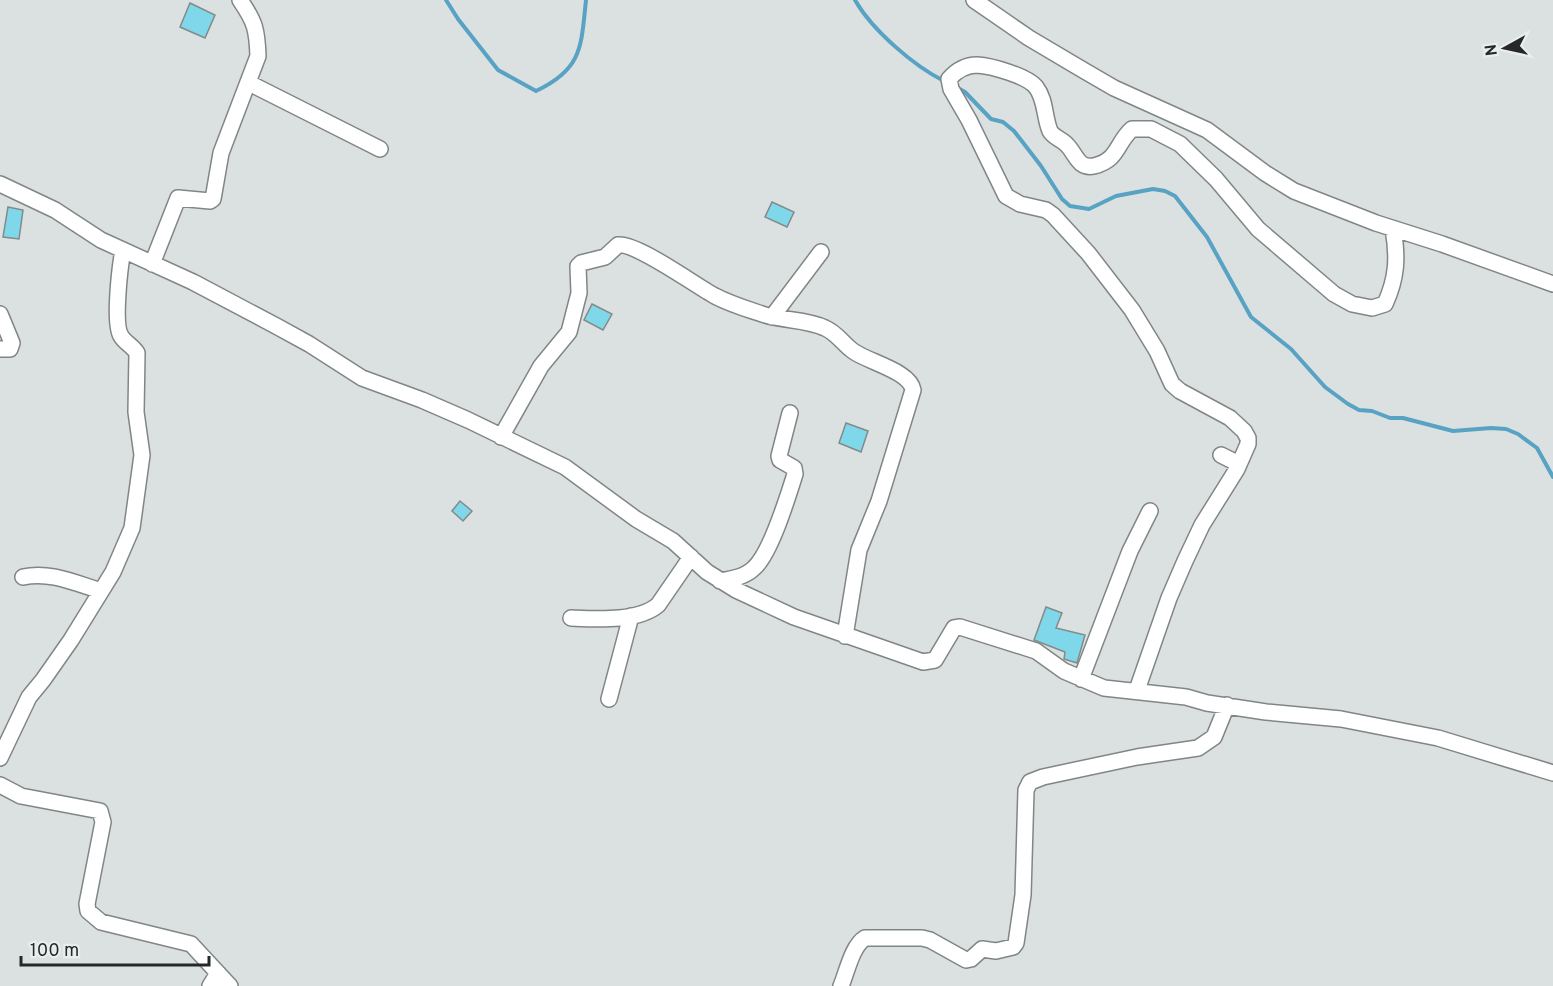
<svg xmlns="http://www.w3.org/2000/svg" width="1553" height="986" viewBox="0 0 1553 986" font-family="Overpass,sans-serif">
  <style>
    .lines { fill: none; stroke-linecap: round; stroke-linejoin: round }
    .stream { stroke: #58a2c4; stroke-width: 4 }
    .building { fill: #7ed8ea; stroke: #84898a; stroke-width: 1.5 }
    .minor-casing { stroke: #808686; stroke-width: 18 }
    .minor { stroke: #fff; stroke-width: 15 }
  </style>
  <rect width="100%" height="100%" fill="#dbe1e1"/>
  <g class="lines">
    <!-- stream -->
    <path class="stream" d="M446,0L458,19L498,70L536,91C583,69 581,46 586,0
      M855,0C872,30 914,66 944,81
      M956,87L965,92L991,119L1003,122L1014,131L1041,166L1062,199L1070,206L1089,209L1116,196L1153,189L1165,191L1175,196L1207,237L1251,317L1291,349L1325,387L1348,404L1359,410L1372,411L1390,418H1403L1453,431L1491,428L1506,429L1518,434L1537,448L1553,477"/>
  </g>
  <!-- building -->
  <path class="building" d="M190,3L215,15L205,38L180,27Z
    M772,202L794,212L787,227L765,217Z
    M8,207L23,210L19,239L3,237Z
    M592,304L612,314L603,330L584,320Z
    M846,423L868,431L861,452L839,443Z
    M460,501L472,511L463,521L452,511Z
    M1046,607L1062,613L1056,628L1085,635L1077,663L1064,659L1065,652L1034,640Z"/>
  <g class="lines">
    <defs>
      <path id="minor" d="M974,0L1029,38L1083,70L1114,88L1207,130L1265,173L1294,191L1376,223L1442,244L1553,284
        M249,83L380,149
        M0,184L55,210L101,240L193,282L278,327L309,344L362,378L422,400L468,420L565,467L636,519L673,541L707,572L736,590L794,617L923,662L935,660L954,628L960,627L1036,651L1064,671L1104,688L1186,697L1207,703L1266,712L1341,719L1438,738L1553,773
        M152,264L178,198L210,201L213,199L221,153L258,56C257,29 255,22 240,0
        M0,314L12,343L10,349H0
        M772,317L821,252
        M501,437L541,366L569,332L579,293L578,266L581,263L605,257L618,245C636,242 696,286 715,296C730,304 747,309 762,314C783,321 806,319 825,328C837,333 843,344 853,351C868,362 910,371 913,390L879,501L859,550L845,636
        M1221,455L1239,464
        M23,577C50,571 75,583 101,591
        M720,581C732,579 745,577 754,568C771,553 788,496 795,474L794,468L780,460L779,456L790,413
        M571,618C596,619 638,622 658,605L691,557
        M1081,679L1130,551L1150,511
        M1137,690L1169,598L1185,561L1202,525L1237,469L1248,444V438L1244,431L1230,418L1180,391L1172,384L1157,351L1132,310L1088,253L1053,215L1046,210L1020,204L1006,196L969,120L951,89L949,79C956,71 966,65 977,65C992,66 1027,76 1036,87C1046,100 1044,117 1050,131C1054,138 1062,139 1067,145C1076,154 1078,169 1094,166C1119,160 1116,143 1132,129H1151L1180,144L1216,179L1258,229L1334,294L1352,304L1372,308L1385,304C1397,278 1398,257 1393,229
        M609,699L631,616
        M0,758L29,697L43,680L71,640L113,572L132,528L142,455L136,412L137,353C133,346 125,343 121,336C113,324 120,266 123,250
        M0,785L21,796L100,811L103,822L87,904L88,911L101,922L191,944L230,986
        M210,986L218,973
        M841,986C847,972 852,946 865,938H922L930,940L966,960L971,959L982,949L996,951L1013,947L1016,943L1023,895L1026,790L1030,782L1043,777L1137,757L1198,748L1214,737L1227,705"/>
    </defs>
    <!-- minor casing -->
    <use href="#minor" class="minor-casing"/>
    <!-- minor -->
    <use href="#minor" class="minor"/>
  </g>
  <!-- north arrow -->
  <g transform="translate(1505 48) rotate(262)" stroke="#e8eeee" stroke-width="4.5" paint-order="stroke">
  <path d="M0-4.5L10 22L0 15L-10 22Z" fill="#262828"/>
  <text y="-9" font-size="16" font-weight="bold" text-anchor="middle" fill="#262828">N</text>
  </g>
  <!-- scale -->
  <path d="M21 956v9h188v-9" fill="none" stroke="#262828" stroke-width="3"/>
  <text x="30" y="956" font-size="18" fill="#262828" stroke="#e8eeee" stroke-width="4.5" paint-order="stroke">100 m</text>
</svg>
